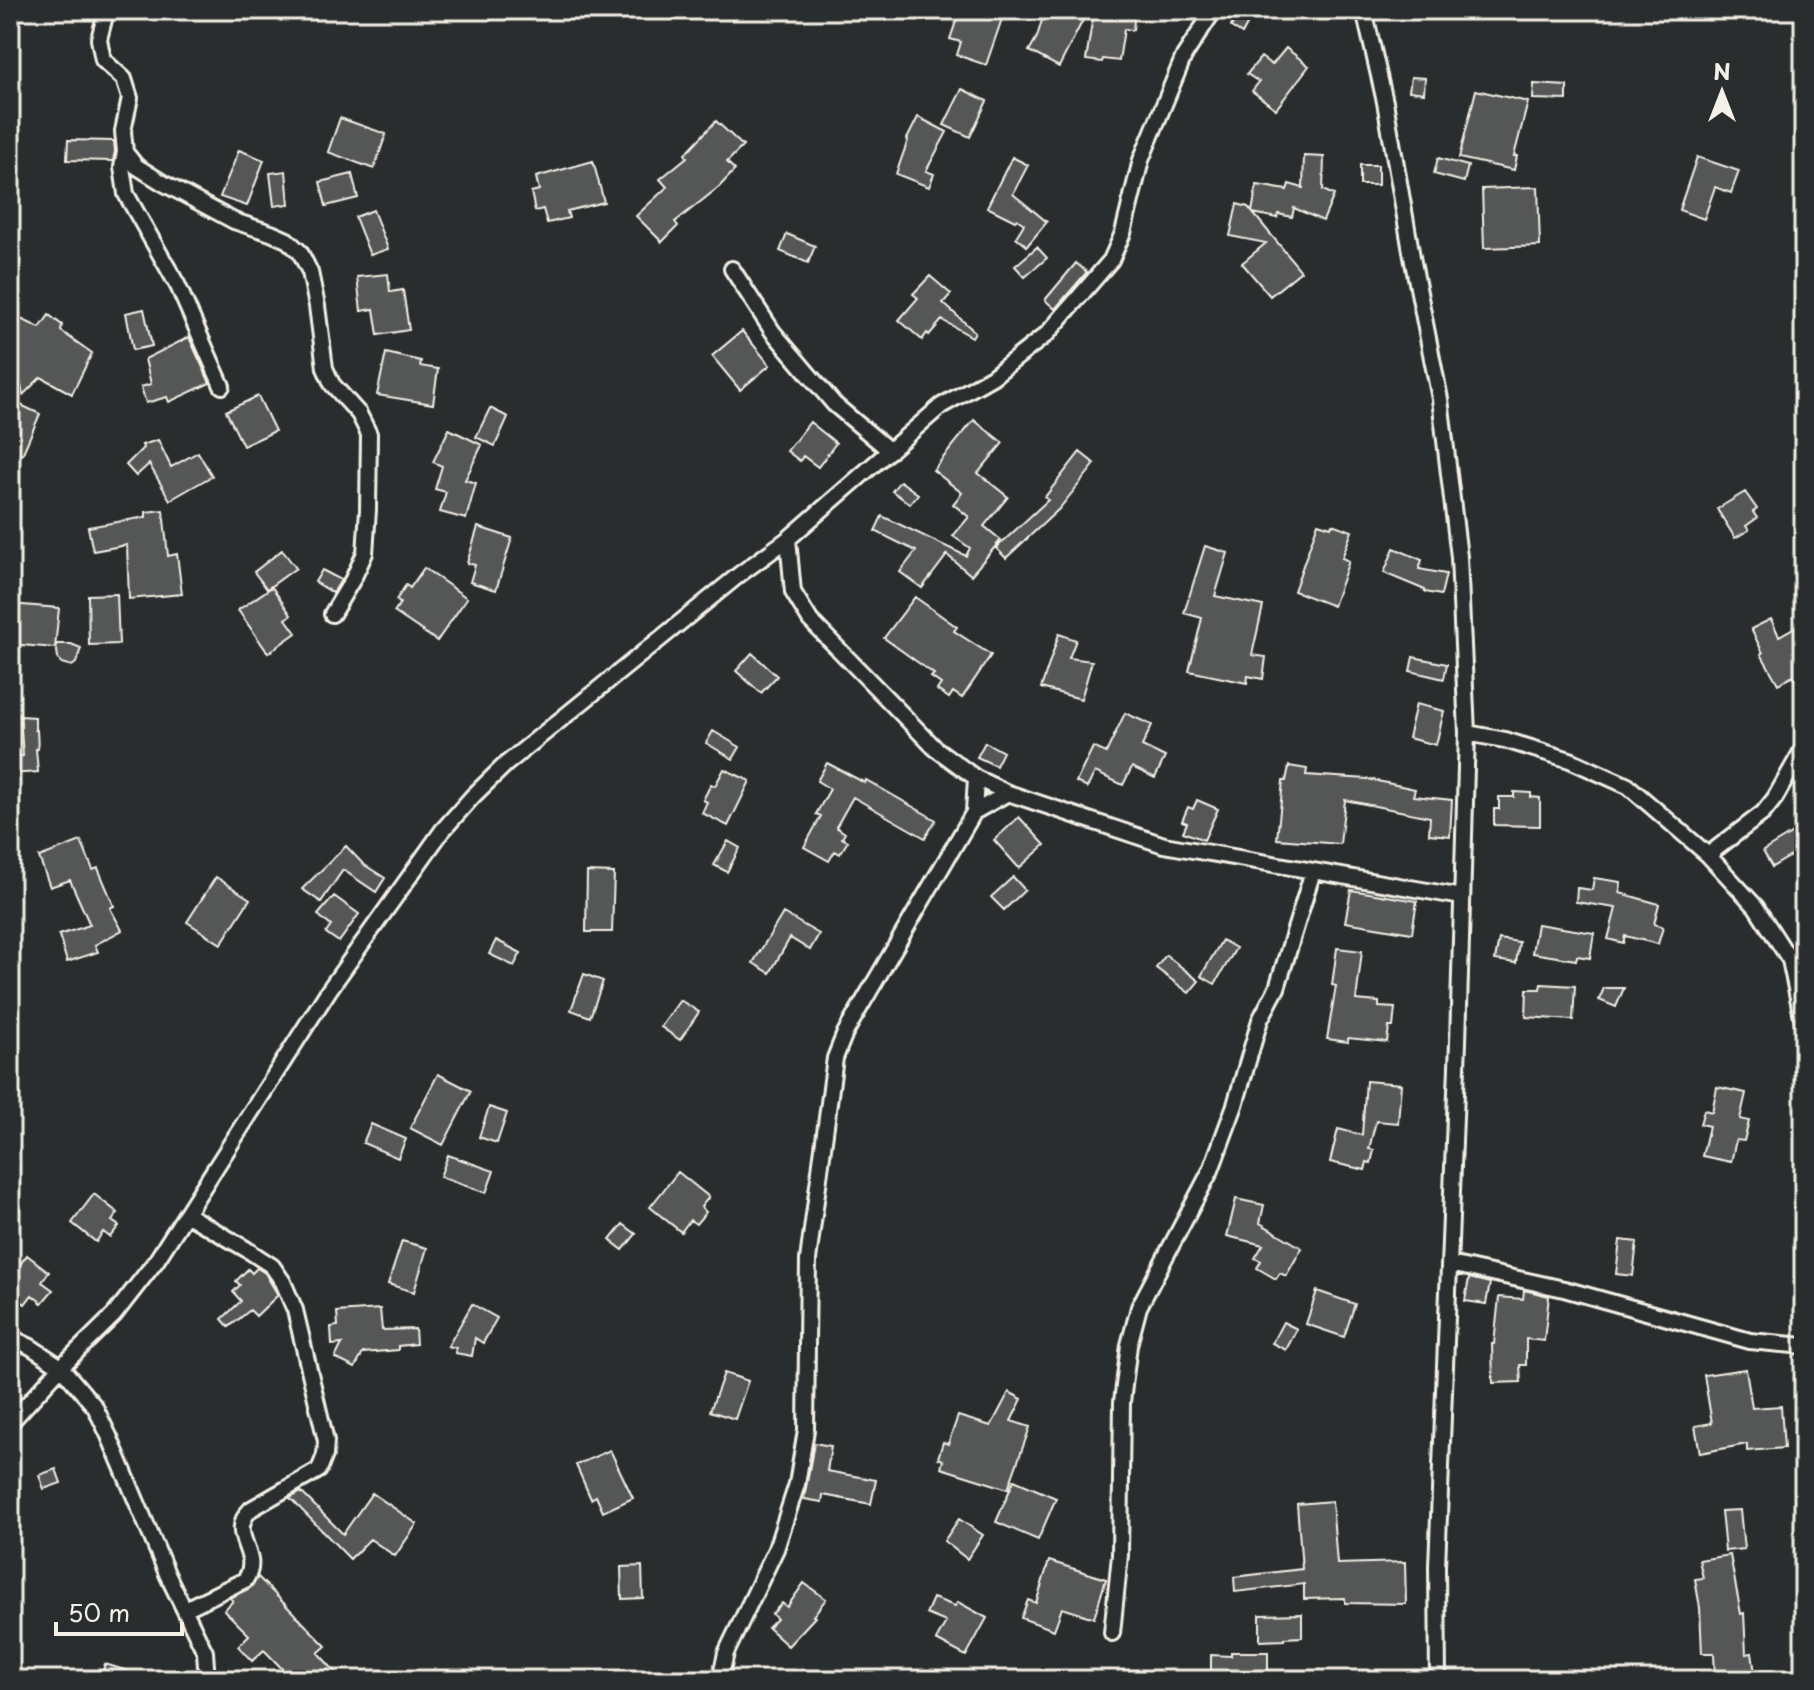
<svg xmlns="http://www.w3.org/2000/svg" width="1814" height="1690" viewBox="0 0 1814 1690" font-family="'Playpen Sans',sans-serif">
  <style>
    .building { fill: #555756; stroke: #f4f1e8; stroke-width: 2 }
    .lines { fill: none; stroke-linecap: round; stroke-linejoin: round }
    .minor-casing { stroke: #f4f1e8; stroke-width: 20 }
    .minor { stroke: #2a2d2e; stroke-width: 14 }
  </style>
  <rect width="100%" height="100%" fill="#2a2d2e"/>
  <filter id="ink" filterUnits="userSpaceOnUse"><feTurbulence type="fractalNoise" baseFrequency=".0125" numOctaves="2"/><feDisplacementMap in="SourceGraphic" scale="16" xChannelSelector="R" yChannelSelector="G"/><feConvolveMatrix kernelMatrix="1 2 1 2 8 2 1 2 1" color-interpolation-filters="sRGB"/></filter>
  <g filter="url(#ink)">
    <!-- building -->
    <path class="building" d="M960,10H995L1004,13L986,65L957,55L961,42L950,39Z
      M1045,10H1067L1085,16L1059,67L1029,51L1037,37Z
      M1094,10H1135L1133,30L1124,29L1119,61L1103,59L1102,62L1086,60Z
      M1224,10H1255L1242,34L1231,27L1233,23L1221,17Z
      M1286,48L1309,66L1276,109L1252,91L1259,82L1247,74L1261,57L1272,65Z
      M1411,77L1425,78L1424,93L1409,91Z
      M1534,84L1567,86V100L1533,99Z
      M962,89L987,101L970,137L944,125Z
      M1476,90L1528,102L1514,156H1517L1514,170L1459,158Z
      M918,117L947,132L926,171L934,174L929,187L896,174L908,140L907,139Z
      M340,118L386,134L374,169L328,152Z
      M716,121L743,146L727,162L735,170L719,187L675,222L678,226L662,242L636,216L667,187L660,179L687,157L685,154Z
      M68,140L114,141L115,151L113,161L67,160Z
      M239,150L264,160L247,206L220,197Z
      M1304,156L1324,157L1323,190L1334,195L1323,221L1294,208L1292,217L1278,214L1277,218L1253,213L1301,271L1270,296L1242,263L1266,243L1230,236L1237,204L1248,207L1252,212L1257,185L1287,190L1289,184L1303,188Z
      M1012,157L1028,165L1013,194L1047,222L1027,246L1016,237L1024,224L1017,219L1015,221L987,207Z
      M1697,157L1739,171L1731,193L1715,187L1704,219L1679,210Z
      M1438,158L1468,166L1464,182L1434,174Z
      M593,161L604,202L567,211L569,218L547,223L543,209L535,211L531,192L539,190L536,177Z
      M1360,165H1378V185H1360Z
      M286,171L289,204L274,206L270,173Z
      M352,174L358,198L326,206L320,182Z
      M1538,187L1540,246L1484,248L1482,189Z
      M373,210L388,249L370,255L355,217Z
      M787,234L815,246L808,263L780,251Z
      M1037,247L1047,258L1025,277L1015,266Z
      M1076,263L1087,272L1055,309L1045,300Z
      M388,274L390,292L403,290L409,330L378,335L374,309L361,311L357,277Z
      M930,276L951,294L943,303L975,332L972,337L942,320L929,335L927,333L922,340L899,320L918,298L913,294Z
      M144,309L152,346L133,350L126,313Z
      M10,314L40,328L49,315L62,325L61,331L92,353L72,394L41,377L23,395L18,371L10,364Z
      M742,331L770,365L740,390L712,356Z
      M189,337L210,383L169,402L167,397L146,403L141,387L151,384L145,359Z
      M386,353L421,361L420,366L438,369L433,404L377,395Z
      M258,396L275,431L243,446L226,411Z
      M10,400L40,414L22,455L10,449Z
      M490,408L508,417L495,446L476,437Z
      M974,420L1003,443L978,473L1008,497L984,526L1001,540L971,575L947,555L922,588L900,572L916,551L875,531L882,516L966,556L970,548L953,536L969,517L953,504L962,493L933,470Z
      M810,422L836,443L818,467L803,456L800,461L787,451Z
      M449,429L482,445L465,480L476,483L466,519L440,512L446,492L435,489L442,466L433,462Z
      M158,440L171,467L198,452L212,476L170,500L149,464L136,476L126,465L143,448L142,445Z
      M1080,452L1095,464L1059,509L1006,558L996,548L1048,500L1045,497Z
      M900,481L918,494L910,504L892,491Z
      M1745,492L1757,509L1753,512L1757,518L1746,526L1749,530L1735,538L1717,509Z
      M163,510L168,556L177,554L182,594L129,599L127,545L93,551L88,527L146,517V512Z
      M1318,523L1331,527L1332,524L1352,531L1342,558L1349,561L1333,606L1294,591Z
      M478,527L512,538L496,590L470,582L475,565L467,563Z
      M1205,546L1228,553L1215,596L1263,606L1252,655L1266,657L1263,679L1248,676L1247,683L1189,671L1202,618L1184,613Z
      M1394,548L1422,560L1419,569L1446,574L1441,595L1425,592V590L1384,573Z
      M282,550L296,568L267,589L254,572Z
      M424,568L467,598L437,641L394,612L400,603L396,600L406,585L410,588Z
      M322,570L341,580L333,593L315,582Z
      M272,587L291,615L286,619L296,633L268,653L238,610Z
      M117,594L119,644L89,645L88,595Z
      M915,597L957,627L954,631L991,655L962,698L953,692L949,698L937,690L941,684L931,677L934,674L884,638Z
      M10,604L59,608L55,648L10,644Z
      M1771,619L1779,636L1804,622V696L1793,676L1778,684L1761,654L1763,653L1751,629Z
      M1059,634L1076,640L1069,658L1092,661L1081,699L1041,688Z
      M56,644H71L81,648L76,663L72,666L61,663L58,658Z
      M752,653L777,676L761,693L736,671Z
      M1413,657L1447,664L1444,679L1410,671Z
      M1416,704L1444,711L1436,745L1408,738Z
      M1125,713L1152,725L1142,746L1165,757L1155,778L1132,767L1123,785L1095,772L1087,788L1076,782L1093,747L1106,753Z
      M20,716L35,717V730H37L38,749H36L38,772L10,774V757L23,756Z
      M713,731L740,747L733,759L706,743Z
      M985,742L1003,752L996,766L977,757Z
      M827,763L865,783L866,780L936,820L925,838L853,797L836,827L845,833L842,838L848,841L840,854L835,851L829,861L804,847L821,816L816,814L830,789L817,781Z
      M1289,766L1307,769L1306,775L1368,779L1415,789L1413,796L1452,800L1450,836L1429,834L1430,817L1345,800L1340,844L1277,839L1283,781H1286Z
      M724,769L750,781L728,826L702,813L707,802L703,800L711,784L715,786Z
      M1514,792L1531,793V797L1540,798V826L1494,825V809H1499V797H1514Z
      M1197,800L1218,809L1204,840L1183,832L1187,823L1182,821L1188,807L1193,809Z
      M1019,817L1045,845L1019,868L994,840Z
      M1804,826V848L1772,867L1763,851Z
      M81,841L93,870L98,868L114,906L110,908L122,930L95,945L98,952L67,962L59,935L90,925L70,880L50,887L39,857Z
      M728,841L740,848L727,872L714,865Z
      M346,846L363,864L385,878L376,892L343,870L321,902L302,889Z
      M587,872L614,873L612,932H586Z
      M216,877L250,899L221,944L187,922Z
      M1013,877L1025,890L1004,910L991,897Z
      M1594,878L1621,882L1620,893L1659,904L1654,924L1663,927L1658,944L1625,936L1623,943L1608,939L1616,908L1576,902L1577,888L1592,890Z
      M1351,890L1417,901L1412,933L1345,922Z
      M334,896L359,914L339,942L326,933L331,926L318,915Z
      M783,913L819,934L810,950L790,938L770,973L753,963Z
      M1537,924L1594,933L1590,958L1577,956L1576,960L1532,953Z
      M1499,939L1519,942L1516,963L1495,960Z
      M496,940L521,953L514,966L489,954Z
      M1222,940L1236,948L1215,984L1201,976Z
      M1337,948L1362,951L1356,1000L1379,1002V1007L1395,1008L1393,1027H1389L1387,1042L1348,1038V1042L1327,1039L1336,986L1332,985Z
      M1166,955L1199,981L1189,993L1156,968Z
      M584,974L603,981L590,1017L571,1010Z
      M1541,984L1575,986L1573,1020L1526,1017L1527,989H1540Z
      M1604,988H1624L1616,1007L1599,1000Z
      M680,1000L699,1012L680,1040L661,1027Z
      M438,1074L471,1091L443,1145L410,1128Z
      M1366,1081L1401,1084L1398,1123L1376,1121L1369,1149L1374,1150L1371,1163L1367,1162L1365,1170L1330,1162L1338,1129L1362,1135Z
      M1717,1087L1746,1093L1740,1119L1749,1121L1744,1141L1736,1140L1731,1162L1702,1156L1709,1126L1700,1124L1704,1110L1712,1112Z
      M489,1107L507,1113L497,1143L479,1137Z
      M371,1124L406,1139L398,1158L363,1143Z
      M448,1155L494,1171L486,1193L440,1177Z
      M678,1172L709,1197L701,1207L706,1212L696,1224L690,1220L681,1232L650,1207Z
      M94,1194L118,1213L112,1221L119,1226L110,1237L103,1232L96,1242L72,1223Z
      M1236,1199L1264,1205L1260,1223L1302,1248L1286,1276L1280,1273L1276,1279L1257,1268L1261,1261L1255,1258L1263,1245L1227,1236Z
      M623,1224L636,1234L623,1250L610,1240Z
      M1620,1240L1637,1242L1633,1276L1616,1274Z
      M402,1241L427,1248L414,1292L388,1284Z
      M27,1255L49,1272L42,1282L53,1290L42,1303L32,1295L25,1304L10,1293V1278Z
      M257,1268L265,1273L278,1295L256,1316L250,1310L229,1327L222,1319L241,1301L233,1292L240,1285L236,1281L248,1269L252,1273Z
      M1469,1278L1490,1283L1486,1304L1465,1301Z
      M1524,1290L1549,1296L1544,1341L1526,1339V1365H1520L1521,1382L1493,1383L1492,1344H1494L1499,1297L1523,1299Z
      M1317,1291L1355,1304L1344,1337L1306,1324Z
      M472,1304L497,1318L483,1343L475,1338L472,1356L455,1353L456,1348L448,1346Z
      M380,1309L382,1330L415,1329L416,1344L398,1346V1350L363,1353L355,1368L335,1358L342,1344L332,1345L331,1327L338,1326L337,1312Z
      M1283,1322L1297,1329L1286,1350L1272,1343Z
      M1746,1369L1752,1408L1781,1406L1784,1448L1747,1451V1444L1700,1453L1695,1426L1712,1423L1704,1375Z
      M724,1373L748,1381L735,1419L710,1411Z
      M1009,1392L1022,1399L1011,1421L1030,1427L1008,1489L941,1468L943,1460L938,1458L943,1442L948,1444L958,1416L991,1426Z
      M814,1443L831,1446L827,1471L876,1480L871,1504L823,1495L822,1502L804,1499Z
      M610,1450L633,1498L603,1512L596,1496L591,1499L576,1465Z
      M56,1469L61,1483L44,1489L39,1475Z
      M1014,1480L1056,1498L1038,1540L996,1522Z
      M301,1492L343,1534L372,1493L417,1524L395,1556L370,1539L350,1559L290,1498Z
      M1332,1501L1337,1564L1405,1562L1406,1604L1345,1603V1598L1304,1599V1584L1235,1592L1234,1577L1302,1569L1297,1504Z
      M1740,1510L1744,1549L1725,1551L1721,1511Z
      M959,1519L983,1535L967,1559L944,1541Z
      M1730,1555L1741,1614L1744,1613L1746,1654L1752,1653L1756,1680H1715L1714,1653H1702L1700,1608L1695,1579L1703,1578L1699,1560Z
      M1049,1561L1106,1579L1094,1618L1062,1608L1054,1630L1021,1618L1028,1600L1036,1603Z
      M642,1566L643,1598L622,1599L621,1567Z
      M258,1577L326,1646L318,1653L343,1680H293L264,1650L252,1661L238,1646L249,1635L224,1610L233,1601L230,1598L250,1588Z
      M804,1583L826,1599L813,1616L815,1617L788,1646L768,1628L777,1619L772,1614L782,1603L787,1607Z
      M933,1598L955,1606L958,1602L987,1618L966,1656L936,1640L946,1622L926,1614Z
      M1302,1614V1637L1284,1638V1640L1260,1641V1615Z
      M1231,1652H1268V1680H1211V1655L1231,1656Z
      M105,1664L147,1677V1680H100Z"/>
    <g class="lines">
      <defs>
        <path id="minor" d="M110,10L105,16L99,39L103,60L124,79L130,98L123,131L125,152L136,166L163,183L234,221L271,233L287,240L300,252L310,272L317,306L325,368L332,384L359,414L369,434L368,510L365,553L353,579L332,614
          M1364,10L1385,102L1412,257L1440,399L1459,557L1467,733L1458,1042L1437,1566L1438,1680
          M125,152L122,167L126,194L178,286L222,386
          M732,269L773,332L834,404L890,451
          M788,539L793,592L810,620L935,748L976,778L1008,793L1164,845L1462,897
          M1467,733L1505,740L1570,760L1628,786L1708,855L1756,907L1790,960L1804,973
          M974,812L1008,793
          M1708,855L1763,813L1775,798L1804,747
          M1790,960L1804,1026
          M1450,1264L1564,1289L1750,1341L1804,1346
          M10,1337L31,1347L61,1367L95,1407L109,1436L168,1576L205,1652L207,1680
          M10,1423L61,1367L114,1315L156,1261L329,990L442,831L473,796L506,764L740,574L788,539L941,406L992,377L1047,334L1111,260L1123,233L1141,160L1184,56L1214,10
          M185,1609L245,1580C264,1554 225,1535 251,1509L319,1470L325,1455L326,1441L295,1310L283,1282L272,1266L246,1249L186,1214
          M1112,1633L1120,1555L1122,1402L1129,1345L1139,1307L1211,1170L1235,1105L1260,1020L1277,988L1313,871
          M720,1680L726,1653L776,1549L797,1484L806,1430L808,1260L835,1058L845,1033L974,812L976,778"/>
      </defs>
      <!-- minor casing -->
      <use href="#minor" class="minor-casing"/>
      <!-- minor -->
      <use href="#minor" class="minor"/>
    </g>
  </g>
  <!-- margin -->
  <rect width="1814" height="1690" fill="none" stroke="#2a2d2e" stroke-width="40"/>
  <rect x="20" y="20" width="1774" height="1650" fill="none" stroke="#f4f1e8" stroke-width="3" filter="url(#ink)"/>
  <!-- north arrow -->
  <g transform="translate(1722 92)" stroke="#2a2d2e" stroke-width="6" paint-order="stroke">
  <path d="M0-6L14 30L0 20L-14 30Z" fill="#f4f1e8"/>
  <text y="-12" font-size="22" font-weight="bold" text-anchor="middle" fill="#f4f1e8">N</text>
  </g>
  <!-- scale -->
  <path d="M56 1622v12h126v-12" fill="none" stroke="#f4f1e8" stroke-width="4"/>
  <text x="68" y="1622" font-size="24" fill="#f4f1e8" stroke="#2a2d2e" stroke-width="6" paint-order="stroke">50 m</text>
</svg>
